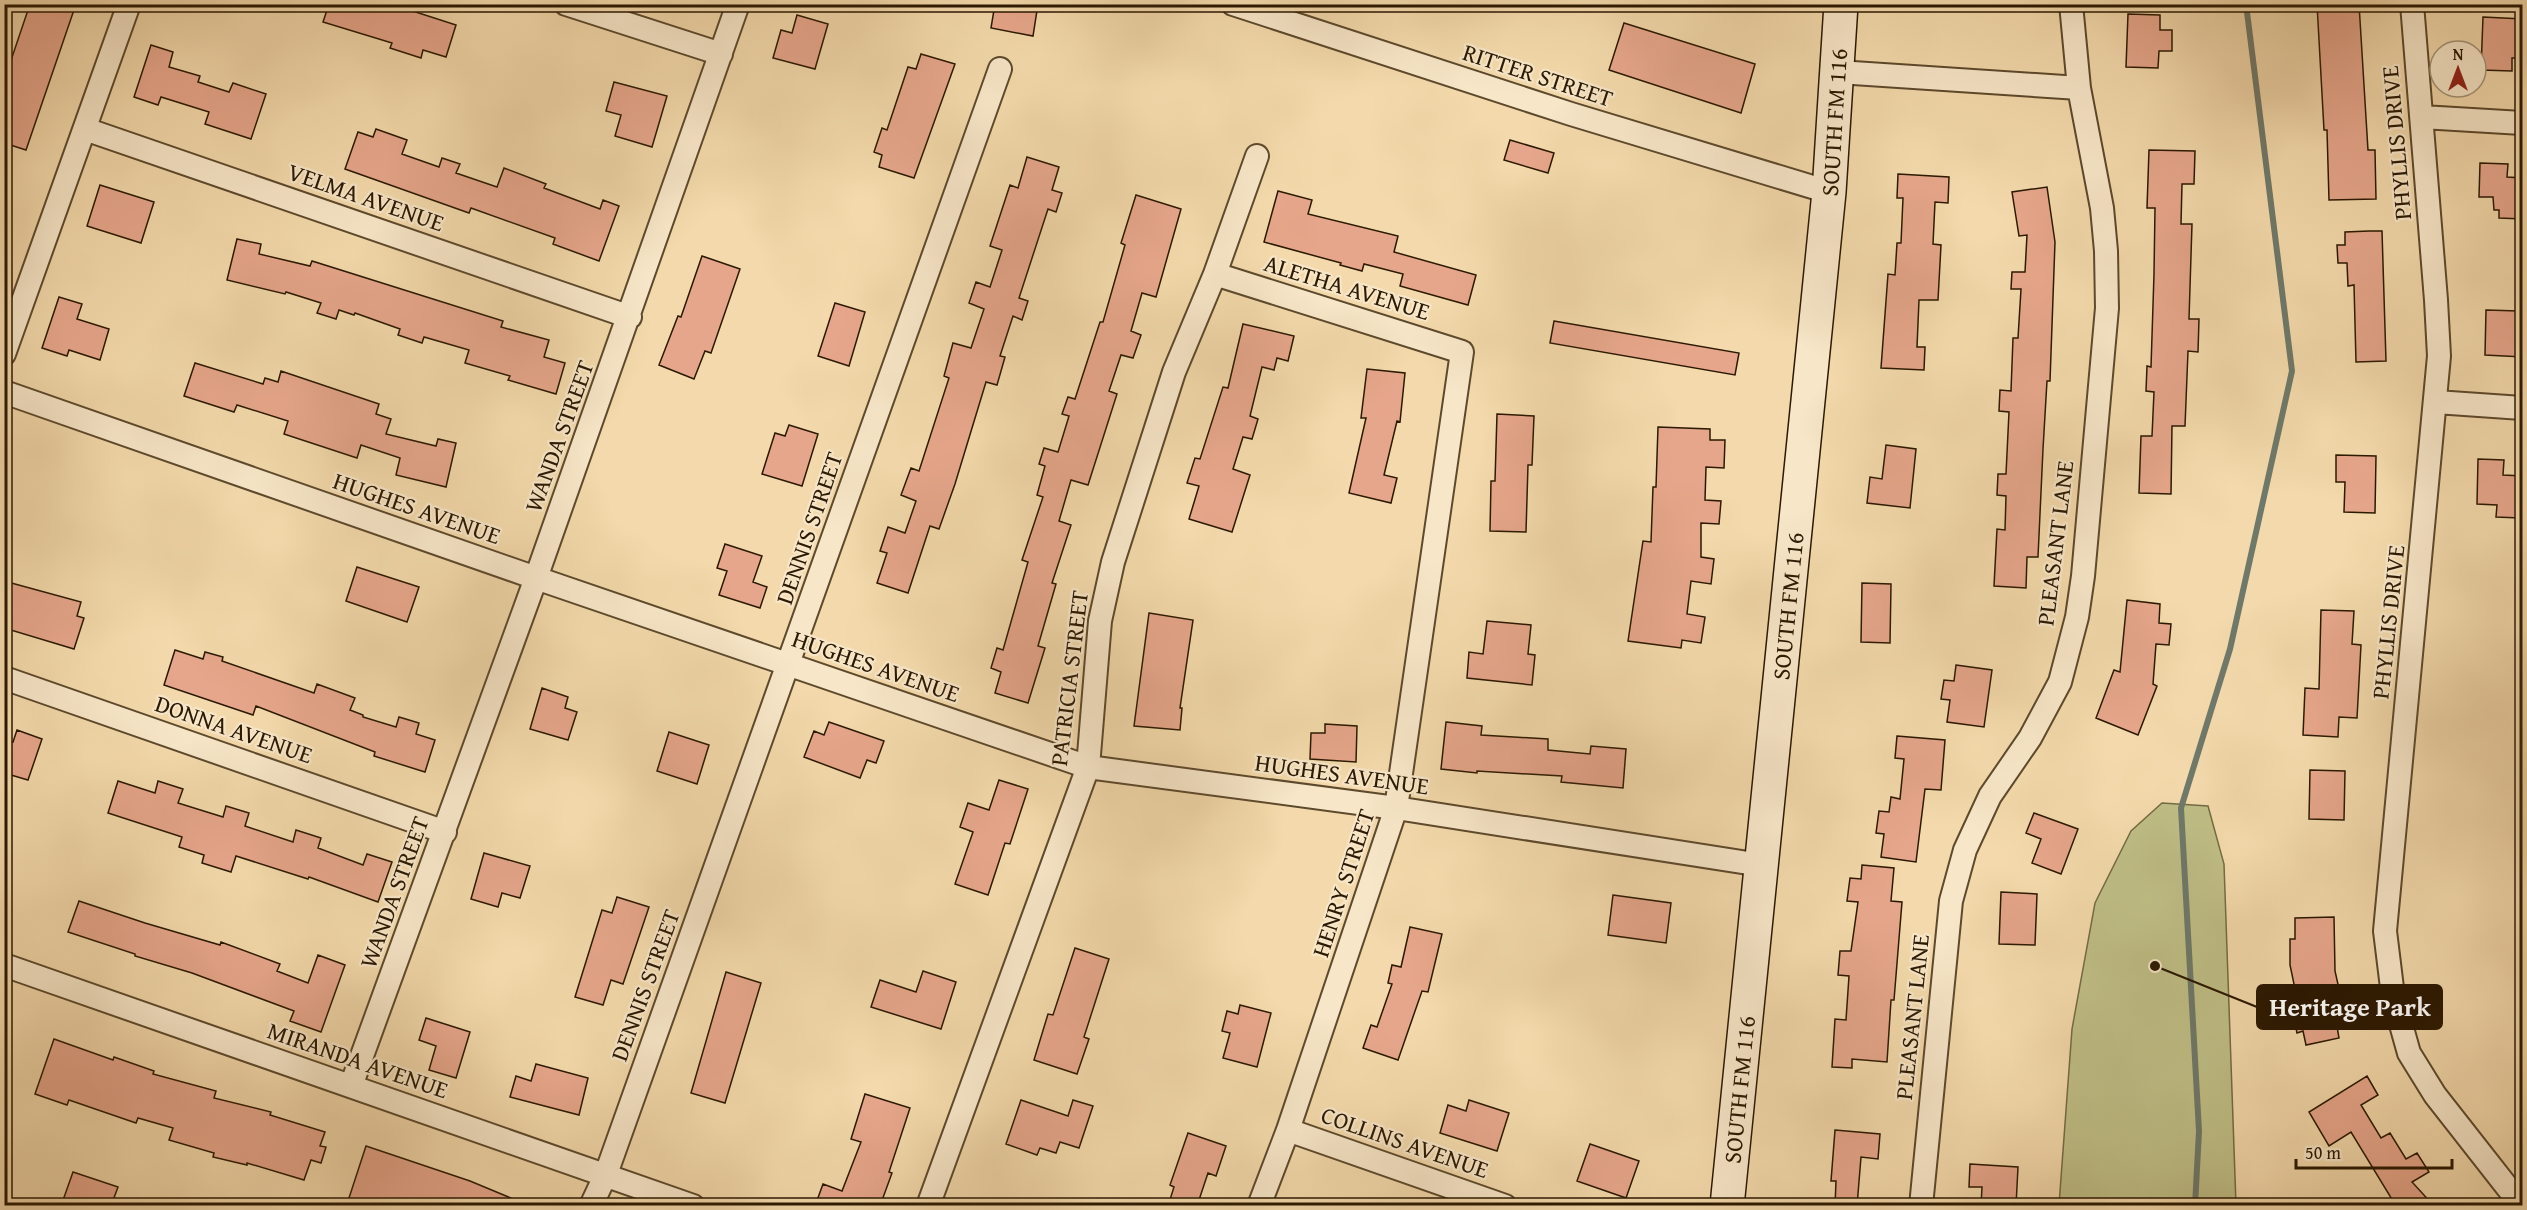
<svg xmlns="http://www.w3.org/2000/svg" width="2527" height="1210" viewBox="0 0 2527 1210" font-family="'Gentium Book Plus',serif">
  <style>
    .green { fill: #bfbe86; stroke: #756c44; stroke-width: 1.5 }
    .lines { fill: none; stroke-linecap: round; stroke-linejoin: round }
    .stream { stroke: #6f796a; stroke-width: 6 }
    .building { fill: #e6a68b; stroke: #2b1902; stroke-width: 1.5 }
    .minor-casing { stroke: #5d492c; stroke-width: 26 }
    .secondary-casing { stroke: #2b1902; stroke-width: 36 }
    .minor { stroke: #f7e6c8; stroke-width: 22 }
    .secondary { stroke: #f7e6c8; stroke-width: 33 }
    .labels { text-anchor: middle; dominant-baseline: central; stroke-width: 4.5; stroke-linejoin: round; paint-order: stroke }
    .street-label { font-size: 24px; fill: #2b1902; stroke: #f7e6c8 }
    .leader { fill: none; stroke: #2b1902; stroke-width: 2 }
    .callout-dot { fill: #2b1902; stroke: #f7e6c8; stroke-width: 2 }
    .callout { fill: #2b1902; stroke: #2b1902; stroke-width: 2 }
    .callout-label { font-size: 26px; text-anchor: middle; font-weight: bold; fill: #fff }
  </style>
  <rect width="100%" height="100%" fill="#f3d9ab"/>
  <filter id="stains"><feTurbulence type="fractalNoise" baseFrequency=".00333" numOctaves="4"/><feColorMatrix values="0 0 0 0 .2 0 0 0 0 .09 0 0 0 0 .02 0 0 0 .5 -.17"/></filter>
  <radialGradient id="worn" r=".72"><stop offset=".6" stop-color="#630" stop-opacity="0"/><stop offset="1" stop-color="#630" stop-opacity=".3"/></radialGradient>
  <!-- green -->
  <path class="green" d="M2162,803L2208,806L2224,864L2236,1205H2059L2072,1029L2095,903L2131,831Z"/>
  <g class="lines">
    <!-- stream -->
    <path class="stream" d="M2195,1206L2199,1131L2181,808L2230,649L2292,371L2246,4"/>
  </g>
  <!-- building -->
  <path class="building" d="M30,4H76L26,150L4,143V81Z
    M329,4H391L456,25L446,57L423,50L421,58L390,48L392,43L323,22Z
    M995,4H1038L1033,36L991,28Z
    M2317,4H2359L2368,150H2375L2376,199L2329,200L2327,130H2324Z
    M2128,14L2160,15V30H2172V51H2159L2158,68L2126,67Z
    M797,15L828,24L815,69L773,58L781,30L792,33Z
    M2483,17L2523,19V58H2512V71L2481,70Z
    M1624,23L1755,64L1741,113L1609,70Z
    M151,45L173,52L169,67L200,76L198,82L229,92L233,83L266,94L251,139L205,124L209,112L161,97L158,105L134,97Z
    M921,54L955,64L914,178L879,167L882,155L874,152L882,128L887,130L908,67L916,69Z
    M614,82L667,96L652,147L615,136L621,115L606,111Z
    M376,129L407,140L402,154L439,167L442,158L460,164L456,173L497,187L504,168L546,184L544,188L600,209L603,200L619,206L599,261L553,244L555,238L471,208L469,213L345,169L358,132L373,137Z
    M1510,140L1554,153L1548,173L1504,160Z
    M2149,150L2195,151L2194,184H2182L2181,224H2192L2189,319H2199L2198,352L2188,351L2185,426H2172L2171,494L2139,493L2141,436H2152L2154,392L2146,391L2147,366L2151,367L2154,274L2155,208H2147Z
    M1027,157L1059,167L1052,190L1062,193L1056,212L1048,209L1019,298L1028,301L1022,320L1013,316L1000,356L1005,357L997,385L986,382L955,484L939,529L930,526L908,593L877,583L887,553L880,551L888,527L905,533L916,501L901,495L911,468L919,471L949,378L944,376L953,343L971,348L984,309L969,303L976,282L990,287L1002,250L990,246L1010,185L1018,188Z
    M2480,163L2508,164L2507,177L2523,178V219L2499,218V210H2494L2493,197H2479Z
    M1898,174L1949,177L1948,203L1935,202L1933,244L1941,245L1938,300H1919L1917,347H1925L1924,370L1881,368L1888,274L1895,275L1897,243H1901L1903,198H1897Z
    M100,185L154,202L141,243L87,226Z
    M2047,187L2055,242L2050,381H2047L2043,449L2038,557H2027L2026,588L1994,586L1997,529L2005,530L2006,496L1997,495L1998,474H2006L2009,412L1999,411L2000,390L2011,391L2013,338H2018L2021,289H2011L2012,272H2025L2027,235L2019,236L2012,192Z
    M1278,191L1312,200L1308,214L1398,236L1394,252L1476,275L1468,305L1400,286L1403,274L1364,264L1362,271L1340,265L1341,263L1264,242Z
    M1136,195L1181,209L1156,297L1142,293L1131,331L1141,335L1133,358L1121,355L1109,391L1117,394L1088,485L1071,480L1059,521L1071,525L1052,583L1056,584L1038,646L1045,648L1028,703L995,693L1001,672L991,668L997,648L1003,650L1028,562L1022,560L1043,497L1037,495L1045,466L1039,464L1044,448L1058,452L1069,416L1062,414L1068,397L1075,399L1100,322H1103L1125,245L1121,243Z
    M2369,231H2382L2386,361L2356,362L2354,285L2348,286L2347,263H2338L2337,245H2345V232Z
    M237,239L261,244L259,254L310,266L312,261L503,321L501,327L549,340L544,357L565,363L556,394L508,380L510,376L465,363L469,350L424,337L422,343L398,335L400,329L355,313L354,315L339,310L336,319L317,313L321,303L286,292L285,294L227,280Z
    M702,256L740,269L711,353L705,351L694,379L659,365L678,316L681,317Z
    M59,297L82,304L77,319L109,329L100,360L69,350L67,356L42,348Z
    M835,303L865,312L849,366L818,356Z
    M2486,310L2519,311V324H2523V357L2485,355Z
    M1554,321L1739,353L1735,375L1550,343Z
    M1243,324L1294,336L1288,361L1277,358L1274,370L1262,367L1250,416L1258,419L1252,439L1243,437L1233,469L1250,475L1232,532L1189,519L1199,486L1187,483L1195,458L1200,459L1223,387L1228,388Z
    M195,363L263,384L265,378L278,382L281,371L379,404L376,414L391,419L386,434L436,446L438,439L456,443L446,487L396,475L400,458L361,445L357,458L284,434L288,421L237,405L234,412L184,396Z
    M1367,369L1405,373L1400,422L1397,421L1384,475L1397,478L1391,503L1349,493L1366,418H1361Z
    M1497,414L1534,416L1532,465H1528L1526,532L1490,531L1491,481H1495Z
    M789,425L818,434L802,486L762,474L775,433L785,436Z
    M1658,427L1710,429V440H1725L1724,468L1706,467L1705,500L1721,501L1719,524L1701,523V557L1714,559L1711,584L1691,581L1687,614L1705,617L1701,643L1682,640L1681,648L1628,641L1643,541L1651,542L1653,487H1656Z
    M1886,445L1916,449L1910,508L1867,503L1870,477L1882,479Z
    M2336,455L2376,456L2375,513L2344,512L2345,482H2336Z
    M2478,459L2504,460L2503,475L2523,476V508H2520V518L2496,517L2497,505L2477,504Z
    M725,544L762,556L753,582L767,587L760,608L719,595L727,571L717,568Z
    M357,567L419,587L407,622L346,601Z
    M4,581L81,602L77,616L84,618L74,649L4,628Z
    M1862,583L1891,584L1890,643L1861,642Z
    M2127,600L2160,604L2159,623L2171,624L2169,645L2156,644L2153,684L2157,686L2138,735L2096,718L2114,670L2120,672Z
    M2321,610L2354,611L2352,644L2361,645L2357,718L2339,717L2338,737L2303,735L2305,688L2319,689Z
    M1149,613L1193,620L1180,708H1182L1180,730L1134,726Z
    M1487,621L1531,625L1528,654L1535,655L1532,685L1467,678L1469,652L1483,654Z
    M175,650L203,659L205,652L223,657L222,661L314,693L317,684L355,698L350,710L363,715V717L396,727L399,717L419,723L416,734L435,740L425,772L374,756L375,752L256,706L253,715L164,685Z
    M1956,665L1992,670L1984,727L1947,722L1950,700L1941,699L1944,680L1954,681Z
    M542,688L568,697L565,708L577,712L568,740L530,729Z
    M829,722L884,741L876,763L867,760L860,778L804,757L814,731L824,735Z
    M1446,722L1482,726L1481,735L1548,739V750L1590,754L1591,746L1626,749L1623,788L1561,782L1562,776L1477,771V773L1441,769Z
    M1325,724L1357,726L1356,762L1310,759L1311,733H1325Z
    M17,730L42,739L28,780L4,773V739L13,742Z
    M669,732L709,745L697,784L657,771Z
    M1897,736L1945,740L1941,790L1925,789L1916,862L1881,857L1884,834L1876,833L1879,811L1889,812L1891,797L1900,799L1904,759L1895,758Z
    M2310,770L2345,771L2344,820L2309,819Z
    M999,780L1028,789L1010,844L1005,843L988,895L955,884L973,832L960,827L968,803L989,810Z
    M118,781L155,793L158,781L183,789L178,803L223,817L226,806L249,813L245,826L293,842L296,830L321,838L318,848L363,865L367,854L392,862L378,902L309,877L308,879L236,856L231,872L202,863L204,855L179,847L182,837L108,813Z
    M2034,813L2078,829L2061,874L2032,863L2041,839L2026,833Z
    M484,853L530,866L520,898L502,893L498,907L471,899Z
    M1862,865L1894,868L1891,901L1902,902L1894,1000H1891L1887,1062L1852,1059V1068L1832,1067L1835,1019L1846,1020L1849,976L1838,975L1840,951H1851L1858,902L1847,901L1850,878L1861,879Z
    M2001,892L2037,894L2035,945L1999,944Z
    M1613,895L1671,903L1666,943L1608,935Z
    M617,897L649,907L623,984L611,980L603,1005L575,997L602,910L612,913Z
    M79,901L145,923L220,945L221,942L280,964L277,971L308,983L318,955L345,965L321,1032L290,1021L294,1011L192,973L135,956V954L68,932Z
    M2334,917L2335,971L2343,1007L2334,1009L2339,1038L2306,1045L2303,1031L2297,1033L2292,1010L2299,1008L2290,965V939H2295V918Z
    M1410,927L1442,934L1428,992L1422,991L1398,1060L1363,1048L1371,1025L1377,1027L1392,984L1388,983L1392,965L1401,967Z
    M1075,948L1109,959L1084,1037L1089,1039L1077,1074L1034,1060L1048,1014L1053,1015Z
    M923,971L956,982L941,1029L871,1007L880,980L916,992Z
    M726,972L761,983L725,1103L691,1093Z
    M1240,1005L1271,1013L1257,1067L1223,1058L1230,1033L1222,1031L1227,1011L1238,1014Z
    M426,1018L470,1032L456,1078L429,1070L436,1046L419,1040Z
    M54,1039L113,1060L114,1057L154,1071L153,1074L216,1091L214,1098L271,1112L270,1115L325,1132L320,1146L326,1147L321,1163L311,1160L304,1180L247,1163V1165L213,1157L214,1153L169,1140L173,1128L138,1118L136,1123L69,1100L67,1105L35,1094Z
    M536,1064L588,1078L579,1115L510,1097L516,1076L531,1081Z
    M2367,1076L2378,1095L2361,1105L2381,1138L2390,1133L2406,1159L2417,1153L2429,1172L2412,1182L2434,1206H2396L2351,1132L2329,1146L2309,1112Z
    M865,1094L910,1108L889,1172L892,1173L880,1206H815L823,1184L842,1191L861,1142L851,1139Z
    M1021,1100L1068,1116L1073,1100L1093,1106L1079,1148L1060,1142L1056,1153L1040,1148L1037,1155L1006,1144Z
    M1469,1100L1509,1113L1497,1151L1440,1133L1448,1105L1466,1111Z
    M1835,1130L1880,1134L1878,1159L1861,1157L1857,1206H1835L1836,1181H1831Z
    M1188,1133L1226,1146L1216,1176L1208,1173L1197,1206H1168L1174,1187L1170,1185Z
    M1590,1144L1639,1161L1626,1198L1577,1181Z
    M366,1146L470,1181L530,1206H363L348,1201Z
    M1970,1164L2018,1167L2016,1206H1981L1982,1187H1969Z
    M73,1172L118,1187L111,1206H61Z"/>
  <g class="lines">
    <defs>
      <path id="minor" d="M566,4L721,54
        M1233,4L1571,114L1829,192
        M2412,4L2436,300L2439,356L2385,931L2393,996L2409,1053L2435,1095L2522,1206
        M1838,72L2079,88
        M2422,117L2522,123
        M85,129L630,317
        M1215,274L1462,352L1396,808L1288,1130L1259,1206
        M4,354L129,4
        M4,392L536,578L1088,767L1396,808L1761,865
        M2436,402L2522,408
        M4,678L445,832
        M4,965L693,1206
        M351,1086L536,578L738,4
        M1288,1130L1505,1206
        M591,1206L606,1174L1000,69
        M928,1206L1088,767L1100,621L1113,562L1174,372L1215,274L1257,156
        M1921,1206L1951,901L1965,850L1990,796L2030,738L2060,682L2077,617L2083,576L2107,308L2106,251L2102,208L2079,88L2071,4"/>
      <g id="secondary">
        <path id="s1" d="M1727,1206L1829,192L1841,4"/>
      </g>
    </defs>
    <!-- minor casing -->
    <use href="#minor" class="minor-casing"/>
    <!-- secondary casing -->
    <use href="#secondary" class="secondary-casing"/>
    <!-- minor -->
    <use href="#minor" class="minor"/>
    <!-- secondary -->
    <use href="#secondary" class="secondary"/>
  </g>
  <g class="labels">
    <!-- street labels -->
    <g class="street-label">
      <text transform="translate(1538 75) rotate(18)">RITTER STREET</text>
      <text stroke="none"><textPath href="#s1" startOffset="1089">SOUTH FM 116</textPath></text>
      <text transform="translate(2396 143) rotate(-95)">PHYLLIS DRIVE</text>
      <text transform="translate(366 197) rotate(19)">VELMA AVENUE</text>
      <text transform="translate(1347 287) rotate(17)">ALETHA AVENUE</text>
      <text transform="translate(559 436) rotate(-70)">WANDA STREET</text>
      <text transform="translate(417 508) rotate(19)">HUGHES AVENUE</text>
      <text transform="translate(809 528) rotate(-71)">DENNIS STREET</text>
      <text transform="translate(2055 543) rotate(-83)">PLEASANT LANE</text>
      <text stroke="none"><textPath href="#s1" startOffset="603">SOUTH FM 116</textPath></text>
      <text transform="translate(2388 622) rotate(-84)">PHYLLIS DRIVE</text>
      <text transform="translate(876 666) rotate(19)">HUGHES AVENUE</text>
      <text transform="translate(1069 678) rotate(-83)">PATRICIA STREET</text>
      <text transform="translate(234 729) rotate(19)">DONNA AVENUE</text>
      <text transform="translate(1342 774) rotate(8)">HUGHES AVENUE</text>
      <text transform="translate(1343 883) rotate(-72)">HENRY STREET</text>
      <text transform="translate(394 892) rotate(-70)">WANDA STREET</text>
      <text transform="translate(645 985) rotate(-70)">DENNIS STREET</text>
      <text transform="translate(1912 1017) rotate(-84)">PLEASANT LANE</text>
      <text transform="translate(358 1060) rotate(19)">MIRANDA AVENUE</text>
      <text stroke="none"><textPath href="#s1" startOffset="117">SOUTH FM 116</textPath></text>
      <text transform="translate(1405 1142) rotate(19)">COLLINS AVENUE</text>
    </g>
  </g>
  <!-- callouts -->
  <path class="leader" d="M2155 966L2257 1007"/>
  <circle class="callout-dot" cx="2155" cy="966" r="6"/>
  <rect class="callout" x="2257" y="985" width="185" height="44" rx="6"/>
  <g class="callout-label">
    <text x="2350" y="1016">Heritage Park</text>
  </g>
  <!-- margin -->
  <rect width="2527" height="1210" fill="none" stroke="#f3d9ab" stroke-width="24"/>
  <rect x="6" y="6" width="2515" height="1198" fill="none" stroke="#2b1902" stroke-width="3"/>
  <rect x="12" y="12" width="2503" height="1186" fill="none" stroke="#2b1902" stroke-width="1.5"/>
  <!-- north arrow -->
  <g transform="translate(2458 69)"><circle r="28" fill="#f7e6c8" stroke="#a59479" stroke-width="1.5"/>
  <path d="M0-4.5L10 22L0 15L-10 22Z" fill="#8f2418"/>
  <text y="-9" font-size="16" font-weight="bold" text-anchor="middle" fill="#2b1902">N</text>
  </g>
  <!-- scale -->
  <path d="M2296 1159v9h156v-9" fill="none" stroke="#2b1902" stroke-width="3"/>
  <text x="2305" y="1159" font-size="18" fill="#2b1902" stroke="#f7e6c8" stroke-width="4.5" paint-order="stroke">50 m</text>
  <rect width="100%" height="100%" filter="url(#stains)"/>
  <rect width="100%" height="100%" fill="url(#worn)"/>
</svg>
